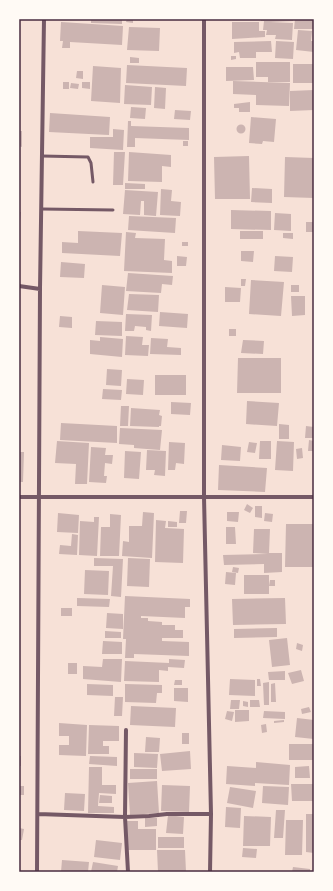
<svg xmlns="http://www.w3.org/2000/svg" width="333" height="891" viewBox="0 0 333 891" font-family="'Source Sans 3',sans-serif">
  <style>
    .building { fill: #ccb4b1 }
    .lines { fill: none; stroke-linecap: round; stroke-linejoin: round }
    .service { stroke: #755966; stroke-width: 3 }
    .minor { stroke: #755966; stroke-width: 4 }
    .neatline { fill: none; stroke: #4a2c40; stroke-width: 1.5 }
  </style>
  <rect width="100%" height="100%" fill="#f7e1d7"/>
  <!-- building -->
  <path class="building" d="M91,19H122V24L91,23Z
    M127,19H133V23L126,22Z
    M261,19H293V21L270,22L293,23L292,40L275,39L276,35H266L267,30H263L264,21H261Z
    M295,19H314V29H294Z
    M61,22L123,26L122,45L70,42V48H62L63,41H60Z
    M232,22H259V31H265V37L232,39Z
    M129,27L160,28L159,51L127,50Z
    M298,30L312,31L311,41H314V52L296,50Z
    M271,41L272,52H256V58H240L239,52L234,53V42Z
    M276,41L294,42L293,59L275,58Z
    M231,56H236V59L231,60Z
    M130,57L139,58V63H130Z
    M256,62H290V82H268V77H256Z
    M293,64H314V83H293Z
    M127,65L187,68L186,86L126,83Z
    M93,66L121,68L120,103L91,101Z
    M226,67H253L254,80L226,81Z
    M77,71H83V79L76,78Z
    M233,81L290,83L289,106L256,105V95L233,94Z
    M63,82H69V89H63Z
    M82,82H90V89L82,88Z
    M71,83L79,84L78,89L70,88Z
    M125,85L152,87L151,105L124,104Z
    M155,87L166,88L165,109L154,108Z
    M314,90V110L290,111V91Z
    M250,102V112H239V108H234V104Z
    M131,107L146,108L145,119L130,118Z
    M175,110L191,111L190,120L174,119Z
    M50,113L110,117L109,135L49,132Z
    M251,117L276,119L274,142L263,141L262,144L249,143Z
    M128,121H131V126L189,128V140L135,138V147H127Z
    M236.5 129a4.5 4.5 0 1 1 9 0a4.5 4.5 0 1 1-9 0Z
    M113,129L124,130L123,150L90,148V137H113Z
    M19,131H22V147L19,146Z
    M183,141H188V146H183Z
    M114,152H125L123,185H113Z
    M129,152L171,155V167L162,166V182L128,181Z
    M249,156L250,199H215L214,157Z
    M285,157L314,158V198L284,197Z
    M125,183L145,184V189H125Z
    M252,188L272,189V203L251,202Z
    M161,189L172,190L171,201L181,202L180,216L160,215Z
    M125,190L158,192L156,216L144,215V201H141L140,215L123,214Z
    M231,210L271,211V230L231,229Z
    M19,212H21L20,221H19Z
    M275,213L291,214V231L274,230Z
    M129,216L176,218L175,233L128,230Z
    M306,222H314V232H306Z
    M78,231L122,233L120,256L62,253V242L78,243Z
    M240,231H263V239H240Z
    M126,232L136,233L135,238L165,239L164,260L172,261V273L124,271Z
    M283,233H293V239L283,238Z
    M182,242H188V246H182Z
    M241,251H254L253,262L241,261Z
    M177,256L187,257L186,266H177Z
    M275,256L293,257L292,272L274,271Z
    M61,262L85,264L84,278L60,277Z
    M128,273L173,276L172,285L162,284L161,293L126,291Z
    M241,279H246L245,286H241Z
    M251,280L284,282L281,316L249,314Z
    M102,285L125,287L123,315L100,313Z
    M291,285H299V292H291Z
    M225,287L241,288L240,302H225Z
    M129,294L159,295L158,312L127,310Z
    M291,296H305V315L292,316Z
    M160,312L188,314L187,328L159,326Z
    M126,314L152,315L151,331L146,330V327L135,326L134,331H125Z
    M60,316L72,317V328L59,327Z
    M96,321L122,322V336L95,335Z
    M229,329H236V336H229Z
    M126,336L143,337L142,345H149L148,356L125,355Z
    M100,337L123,339L122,357L90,354V340L100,341Z
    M151,338L168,339L167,347L181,348V355L150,354Z
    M243,340L264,341L263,354L241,353Z
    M238,358H281V393H237Z
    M107,369L122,370L121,386L106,385Z
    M155,375H186V395H155Z
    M127,379L144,380L143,395L126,394Z
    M103,389L122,390L121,400L102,399Z
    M247,401L279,403L277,426L246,424Z
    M171,402L191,403L190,415L171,414Z
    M121,406H129L128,426H120Z
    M131,408L160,410L159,415L162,416L161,426H159V427L130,426Z
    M61,423L117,426V443L60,440Z
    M279,424L289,425V439H279Z
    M306,426L314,427V438H305Z
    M120,428L162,430L160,450L134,448V445L119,444Z
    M309,440L314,441V451H308Z
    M57,441L89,443L87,484H75L76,464L55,463Z
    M260,441H271V459H259Z
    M277,441L294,442L293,471L275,470Z
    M169,442L185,443L184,464L176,463L175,470H168Z
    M249,442L257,443L255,453L247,452Z
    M222,445L241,447L240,461L221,460Z
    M91,447L106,448L105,455H113L112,464L105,463L104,476H107L106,483L89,482Z
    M302,448L303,458L297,459L296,449Z
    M147,450L166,451L165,476L154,475L155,470H146Z
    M125,451L141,452L139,479L124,478Z
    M19,452H24L23,482H19Z
    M219,465L267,468L265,492L218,490Z
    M247,504L253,508L250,513L244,510Z
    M255,506H262V518L255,517Z
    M180,511H187L186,523H179Z
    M143,512L154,513L152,558L122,556L123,541L129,542V526H142Z
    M227,512H239L238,522L227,521Z
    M58,513L79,515L78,533L57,532Z
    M265,513L273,514L272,522L264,521Z
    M110,514L121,515L119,556H100L101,527H110Z
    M94,517H99L97,556L79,555L80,521L94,522Z
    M156,520L166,521L165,528L184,529L183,563L155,562Z
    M168,521L177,522V527H168Z
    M286,524H314V567H285Z
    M226,527H235L236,544H226Z
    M254,529H270L269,553H282V572L264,573V564L224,565L223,555L268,554L253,553Z
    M72,534L78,535L77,555L59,554L60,545L71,546Z
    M94,558L123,559L121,597L111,596L113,566H94Z
    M128,558L150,559L149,587L127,586Z
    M233,567L239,568L238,573L232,572Z
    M85,570L109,571L108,595L84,594Z
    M226,572L236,573L235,585L225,584Z
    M244,575H269V594H244Z
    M270,580H275V586H269Z
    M125,596L190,599V607H185V618L141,616V618H148V621L162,622V625H175V630H183V638H162V641L189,642V656L134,654V658H125L126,639H123Z
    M77,598L110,599L109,607L77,606Z
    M285,598L286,624L233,625L232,599Z
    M61,608H72V616H61Z
    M107,613L123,614V629L106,628Z
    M277,628V637L234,638V629Z
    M105,631L121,632V638H105Z
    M287,638L290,665L272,667L269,640Z
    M103,641L122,642V654H102Z
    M297,643L303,645L302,651L296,649Z
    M103,659H122L121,682L83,679V666L102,667Z
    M169,659L185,660L184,668L168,667V671L159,670V682L124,681L125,661L169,663Z
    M68,663H77V674H68Z
    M301,670L304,681L292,684L288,673Z
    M285,671V680H269L268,672Z
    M230,679L255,680V696L229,695Z
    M257,679H260L261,686H257Z
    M175,680H182V685H174Z
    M269,682V705H264L263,683Z
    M275,683L276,702H271V684Z
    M87,684L113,685V696L87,695Z
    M125,684L162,685V693H157L156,703L125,702Z
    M174,688H188V702L174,701Z
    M115,697H123L122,716H114Z
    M231,700H240L239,709H230Z
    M250,700H259L260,707H250Z
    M243,701L248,702V707L243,706Z
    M131,706L176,708L175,727L130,725Z
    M309,707L311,712L302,714L301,709Z
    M235,710H249V721L235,722Z
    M227,711L234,712L232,721L225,719Z
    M264,711L285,712V719L263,718Z
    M297,718L314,720V739L295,737Z
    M284,720V722L274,723V721Z
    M59,723L87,725L86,756L59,755V745H69V736H59Z
    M266,724L267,732L262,733L261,725Z
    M89,725L119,726V741H103V746H109V754H88Z
    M182,733H189V744H182Z
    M146,737L160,738L159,752H145Z
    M289,744H314V760H289Z
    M190,751L191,769L162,771L160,754Z
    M134,753L158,754L157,768L134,767Z
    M19,756H21V766H19Z
    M90,756L117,757V766L89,764Z
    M256,762L290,765L289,785L255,783V786L226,784L227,766L256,768Z
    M309,766L310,778H295V767Z
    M89,767H102V785H116V794L99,793L98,806L114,807V813H88Z
    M130,769H157V779H130Z
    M19,781H20V786H24V795H19Z
    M157,781L159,813L130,815L128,783Z
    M291,784H313L314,801H292Z
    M162,785L190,786L189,812L161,811Z
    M263,786L289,787L288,805L262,803Z
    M230,787L256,791L253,808L227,803Z
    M65,793L85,794L84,811L64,810Z
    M100,795L112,796V803H99Z
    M226,807L241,808L240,828L225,827Z
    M276,810H285L283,838H274Z
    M306,814H314V853L306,852Z
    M168,815L184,817L183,834L166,833Z
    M244,816L271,817L270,846H243Z
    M145,818H157V826L145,827Z
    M286,820H303L302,855H285Z
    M127,821H138V829H156V850H127Z
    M19,828L24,829L22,840H19Z
    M158,837H184V848H158Z
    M96,840L122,843L120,860L94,857Z
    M243,848L257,849L256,858L242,857Z
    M157,850H185L186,872H158Z
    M62,860L89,862L88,872H61Z
    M93,862L118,866L117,872H91Z
    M293,867L310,869V872H292Z"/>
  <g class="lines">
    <!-- service -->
    <path class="service" d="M42,156L88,157L91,163L93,182
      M42,209L113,210"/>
    <!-- minor -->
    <path class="minor" d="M204,19V497L211,814L210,872
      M19,286L40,289
      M19,497H314
      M126,730L125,817L128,872
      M38,814L125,817L149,816L167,814H211
      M37,872L40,289L44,19"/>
  </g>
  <!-- border -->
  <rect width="333" height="891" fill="none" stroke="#fffaf5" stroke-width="40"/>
  <rect x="20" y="20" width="293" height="851" class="neatline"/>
</svg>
